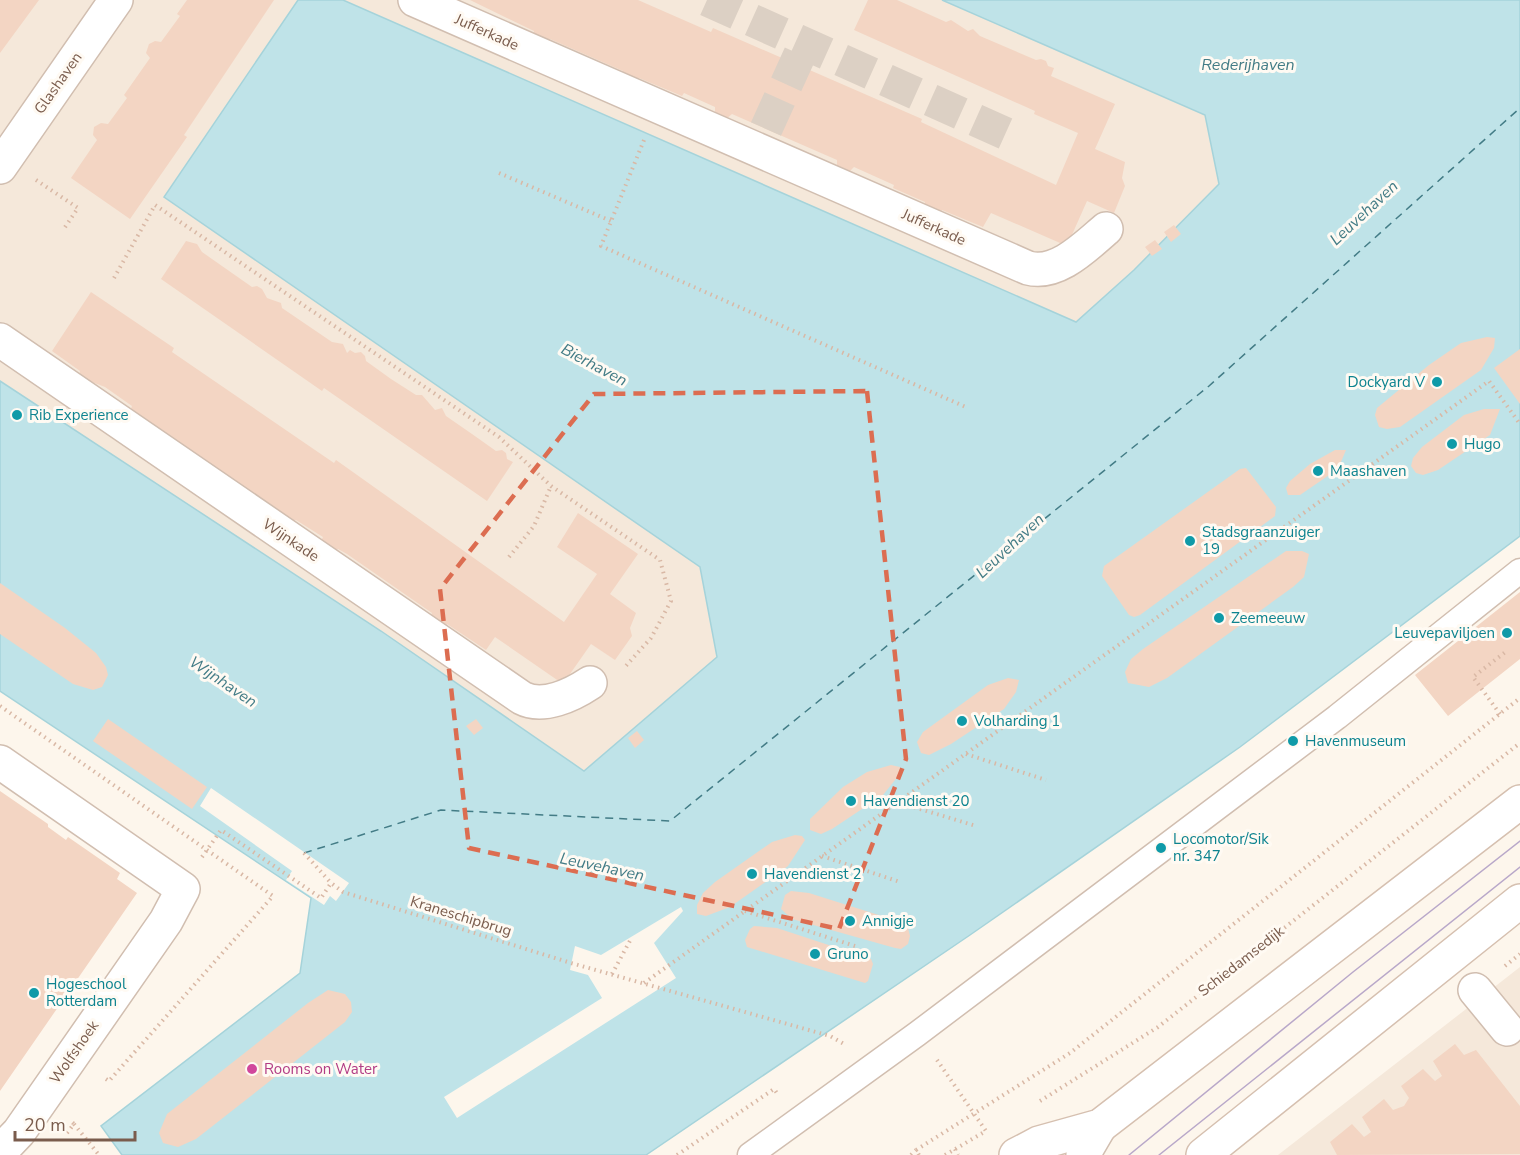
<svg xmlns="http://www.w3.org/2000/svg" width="1520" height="1155" viewBox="0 0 1520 1155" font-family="'Nunito Sans',sans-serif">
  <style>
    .residential { fill: #f5e8da }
    .water { fill: #bfe3e8; stroke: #a5d3da; stroke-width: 1.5 }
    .pier { fill: #fdf6ec }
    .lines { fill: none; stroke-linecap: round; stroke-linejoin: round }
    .ferry { stroke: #437c86; stroke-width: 1.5; stroke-dasharray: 8 6; stroke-linecap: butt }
    .building { fill: #f3d5c3 }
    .minor-tunnel { stroke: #dcd0c4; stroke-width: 33; stroke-dasharray: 33 16; stroke-linecap: butt }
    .service-casing { stroke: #d1beb0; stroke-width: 27 }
    .pedestrian-casing { stroke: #d1beb0; stroke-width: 36 }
    .minor-casing { stroke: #d1beb0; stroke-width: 36 }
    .secondary-casing { stroke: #d6c0b0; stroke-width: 36 }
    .path { stroke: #d9b8a5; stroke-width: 4; stroke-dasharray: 1.5 4.5; stroke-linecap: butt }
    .service { stroke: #fff; stroke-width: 24 }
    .pedestrian { stroke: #fff; stroke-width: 33 }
    .minor { stroke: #fff; stroke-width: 33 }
    .secondary { stroke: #fff; stroke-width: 33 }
    .tram { stroke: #b9a8c9; stroke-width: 1.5 }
    .marked { fill: none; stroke: #dc6d51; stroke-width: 4.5; stroke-dasharray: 12 8; stroke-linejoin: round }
    .culture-dot { fill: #0f9aa8; stroke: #fffaf3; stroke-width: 2 }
    .hotel-dot { fill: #d1479c; stroke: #fffaf3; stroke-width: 2 }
    .labels { text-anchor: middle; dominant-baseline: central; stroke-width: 6; stroke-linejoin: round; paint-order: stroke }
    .street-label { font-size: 15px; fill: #7a5c4d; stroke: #fffaf3 }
    .culture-label { font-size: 15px; fill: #0d838f; stroke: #fffaf3; text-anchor: start }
    .hotel-label { font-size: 15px; fill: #b23c85; stroke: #fffaf3; text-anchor: start }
    .water-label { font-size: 16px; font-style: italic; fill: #437c86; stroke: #fffaf3 }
  </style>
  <rect width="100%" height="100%" fill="#fdf6ec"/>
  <!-- residential -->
  <path class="residential" d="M0,0H1500L647,798L0,561Z
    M1520,967V1155H1278L1470,1006Z"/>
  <!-- water -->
  <path class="water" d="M298,0H343L1076,322L1134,270L1219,184L1205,115L942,0H1520V536L1240,747L970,935L646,1155H122L101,1126L300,973L311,898L0,691V381L381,631L584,771L717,657L700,567L164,197Z"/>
  <!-- pier -->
  <path class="pier" d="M211,788L349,883L336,901L330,896L324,905L286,880L292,871L200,806Z
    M681,907L683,911L654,943L676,978L457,1118L444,1097L602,998L588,975L570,970L575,946L601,955Z"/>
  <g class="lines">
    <!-- ferry -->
    <path class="ferry" d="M304,853L441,810L670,821L1209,386L1520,108"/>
  </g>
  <!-- building -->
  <path class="building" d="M0,0H39L0,53Z
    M187,0H274L184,135L187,137L130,219L71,178L97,140L93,135L94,127L101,123L108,124L127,98L124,95L150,58L146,53L149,44L155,41L161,42L180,16L177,14Z
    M470,0H638L711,32L713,28L922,119L921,122L1056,185L1078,133L1034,114L1035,111L854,30L868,0H897L946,22L951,20L968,31L973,29L980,36L1036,60L1041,59L1046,61L1048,66L1054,68L1051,76L1115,104L1095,149L1125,162L1122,178L1125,186L1114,213L1087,201L1067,246L991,213L983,227L942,210L940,213L924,207L925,202L893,188L894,185L854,167L849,172L837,167V160L732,114L726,119L715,114V107L684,93L682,96L639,78L637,81L621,75L623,71L550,39L549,41L533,37L534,31Z
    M1174,225L1181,234L1171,242L1164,232Z
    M1155,240L1162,249L1152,256L1145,247Z
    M186,241L197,244L202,252L252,287L257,286L262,289L267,298L281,303L282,308L332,342L343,344L347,353L350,350L355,353L361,352L365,356L366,361L391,379L416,395H422L435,410L442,408L446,416L472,434L496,451L502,450L506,453L507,459L513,462L487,501L324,388L322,391L161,279Z
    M91,292L174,348L172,352L334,463L336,460L564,622L597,574L557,547L578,513L638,554L610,594L636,613L630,628L632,636L615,660L591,644L563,684L495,637L486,650L447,624L445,626L431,616L432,613L347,554L338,549L334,552L321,541L323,537L296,520L293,521L254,495L237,490L239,484L158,430L131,409L132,406L105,387L79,377L80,371L52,351Z
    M1487,337L1495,338L1494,348L1481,370L1400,427L1387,429L1379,427L1375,415L1377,408L1429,365L1461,343Z
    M1520,349V404L1494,368Z
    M1484,409H1500L1490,435L1438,470L1423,475L1416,473L1411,466L1413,458L1422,447L1464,415Z
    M1335,450H1346L1338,469L1300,495H1288L1286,488L1290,481L1310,464Z
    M1246,468L1276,507L1275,516L1140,615L1134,617L1129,615L1102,576L1104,566L1240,469Z
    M1286,551H1302L1309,554L1304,577L1293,587L1167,678L1149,687L1128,683L1125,672L1131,659L1143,649Z
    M0,583L65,628L96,653L106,667L108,675L102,687L93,690L73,684L0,634Z
    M1520,592V659L1448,716L1415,675Z
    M1008,678L1019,680L1016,692L1004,709L951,744L929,755L921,753L917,742L923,732L988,685Z
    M108,719L207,787L192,809L93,741Z
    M476,719L483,728L474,735L466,726Z
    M637,731L644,740L635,748L628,738Z
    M891,765L900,767L899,775L883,795L832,829L821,834L810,830V819L843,787L867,772Z
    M0,791L48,824V827L66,840L68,837L120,873L117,879L137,893L0,1091Z
    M795,835L802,836L805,840L788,866L730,907L706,916L697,914V905L703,893L715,882L772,842Z
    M791,891L809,893L907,924L910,936L908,944L901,949L895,948L792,919L781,909L785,895Z
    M754,926L777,928L871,959L873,964L868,981L865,983L747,947L745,940L750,929Z
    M328,990L345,994L351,1002L352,1012L345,1022L196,1139L178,1147L163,1143L159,1133L167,1114L308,1003Z
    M1455,1044L1464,1055L1476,1050L1520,1106V1154L1337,1155L1330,1142L1352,1124L1364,1137L1367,1135L1371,1132L1362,1117L1384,1099L1393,1110L1404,1106L1409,1098L1401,1086L1423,1069L1435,1081L1442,1076L1433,1061Z"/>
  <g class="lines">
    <!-- minor-tunnel -->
    <path class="minor-tunnel" d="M707,0L1020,140
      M766,129L805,43"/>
    <defs>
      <path id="service" d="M750,1155L917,1034L1337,717L1520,571"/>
      <path id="pedestrian" d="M1475,990L1507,1029"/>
      <path id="minor" d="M415,0L1028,268C1057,276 1086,246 1106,229
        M0,167L116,0
        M0,340L522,698C543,709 572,695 590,683
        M0,762L183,889L166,921L19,1132L0,1152
        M1083,1155L1100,1126"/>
      <path id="secondary" d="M1016,1155L1039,1143L1100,1126L1520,802
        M1203,1155L1520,901"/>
    </defs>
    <!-- service casing -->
    <use href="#service" class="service-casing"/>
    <!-- pedestrian casing -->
    <use href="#pedestrian" class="pedestrian-casing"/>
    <!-- minor casing -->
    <use href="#minor" class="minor-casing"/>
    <!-- secondary casing -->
    <use href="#secondary" class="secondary-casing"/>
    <!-- path -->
    <path class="path" d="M644,140L601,246L968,408
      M499,173L611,221
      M36,180L78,208L63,230
      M114,278L155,205L499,437L551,486L660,560L671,601L651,638L624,668
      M509,557L534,526L551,486
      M0,706L273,896L109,1081L103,1077
      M1500,714L1473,677L1508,650
      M966,754L1046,780
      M897,802L976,826
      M304,853L331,883
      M822,856L900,882
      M202,857L221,830L321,898L331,883L343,892L571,963L830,1036L846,1045
      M745,911L855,946
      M1505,966L1520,954
      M612,974L632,937
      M644,983L1489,381L1520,424
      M937,1060L986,1131
      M1040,1101L1158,1027L1520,743
      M74,1124L99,1155
      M67,1133L74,1124L71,1121
      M955,1149L958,1155
      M677,1155L774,1089L779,1096
      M911,1155L916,1150
      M919,1155L916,1150L1070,1053L1520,698
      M945,1155L986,1131"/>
    <!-- service -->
    <use href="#service" class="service"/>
    <!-- pedestrian -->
    <use href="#pedestrian" class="pedestrian"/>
    <!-- minor -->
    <use href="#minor" class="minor"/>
    <!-- secondary -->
    <use href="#secondary" class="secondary"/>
    <!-- tram -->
    <path class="tram" d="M1129,1155L1353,972L1520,841
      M1159,1155L1520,867"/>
  </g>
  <!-- marked area -->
  <path class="marked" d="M867,391L906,759L839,929L469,848L440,589L594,394Z"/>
  <!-- markers -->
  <g class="culture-dot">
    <circle cx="1437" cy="382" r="6"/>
    <circle cx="17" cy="415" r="6"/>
    <circle cx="1452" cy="444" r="6"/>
    <circle cx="1318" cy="471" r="6"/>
    <circle cx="1190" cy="541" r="6"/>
    <circle cx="1219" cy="618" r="6"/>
    <circle cx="1507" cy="633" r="6"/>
    <circle cx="962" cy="721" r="6"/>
    <circle cx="1293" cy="741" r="6"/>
    <circle cx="851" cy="801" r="6"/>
    <circle cx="1161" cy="848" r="6"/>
    <circle cx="752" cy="874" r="6"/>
    <circle cx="850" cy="921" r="6"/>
    <circle cx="815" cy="954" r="6"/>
    <circle cx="34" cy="993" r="6"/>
  </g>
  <circle class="hotel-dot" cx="252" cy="1069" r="6"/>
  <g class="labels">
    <!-- street labels -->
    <g class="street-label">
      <text transform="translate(487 32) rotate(24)">Jufferkade</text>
      <text transform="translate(58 83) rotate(-55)">Glashaven</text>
      <text transform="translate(934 227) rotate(24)">Jufferkade</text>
      <text transform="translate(291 540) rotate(34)">Wijnkade</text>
      <text transform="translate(461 916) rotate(17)">Kraneschipbrug</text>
      <text transform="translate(1241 961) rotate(-38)">Schiedamsedijk</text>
      <text transform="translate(74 1052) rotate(-55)">Wolfshoek</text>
    </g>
    <!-- culture labels -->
    <g class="culture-label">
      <text x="1425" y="382" text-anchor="end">Dockyard V</text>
      <text x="29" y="415">Rib Experience</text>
      <text x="1464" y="444">Hugo</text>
      <text x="1330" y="471">Maashaven</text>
      <text x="1202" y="532">Stadsgraanzuiger<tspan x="1202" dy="17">19</tspan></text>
      <text x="1231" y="618">Zeemeeuw</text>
      <text x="1495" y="633" text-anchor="end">Leuvepaviljoen</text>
      <text x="974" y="721">Volharding 1</text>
      <text x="1305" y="741">Havenmuseum</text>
      <text x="863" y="801">Havendienst 20</text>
      <text x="1173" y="839">Locomotor/Sik<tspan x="1173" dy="17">nr. 347</tspan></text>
      <text x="764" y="874">Havendienst 2</text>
      <text x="862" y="921">Annigje</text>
      <text x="827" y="954">Gruno</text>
      <text x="46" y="984">Hogeschool<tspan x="46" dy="17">Rotterdam</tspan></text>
    </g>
    <!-- hotel labels -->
    <g class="hotel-label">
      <text x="264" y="1069">Rooms on Water</text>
    </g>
    <!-- water labels -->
    <g class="water-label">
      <text x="1248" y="65">Rederijhaven</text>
      <text transform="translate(1364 213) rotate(-43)">Leuvehaven</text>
      <text transform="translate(594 365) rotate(28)">Bierhaven</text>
      <text transform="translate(1010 546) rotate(-43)">Leuvehaven</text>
      <text transform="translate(223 682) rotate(34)">Wijnhaven</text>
      <text transform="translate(602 867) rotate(12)">Leuvehaven</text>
    </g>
  </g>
  <!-- scale -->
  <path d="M15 1131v9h120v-9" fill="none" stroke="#7a5c4d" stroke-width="3"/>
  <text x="24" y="1131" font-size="18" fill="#7a5c4d" stroke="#fffaf3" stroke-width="4.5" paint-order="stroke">20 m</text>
</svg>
